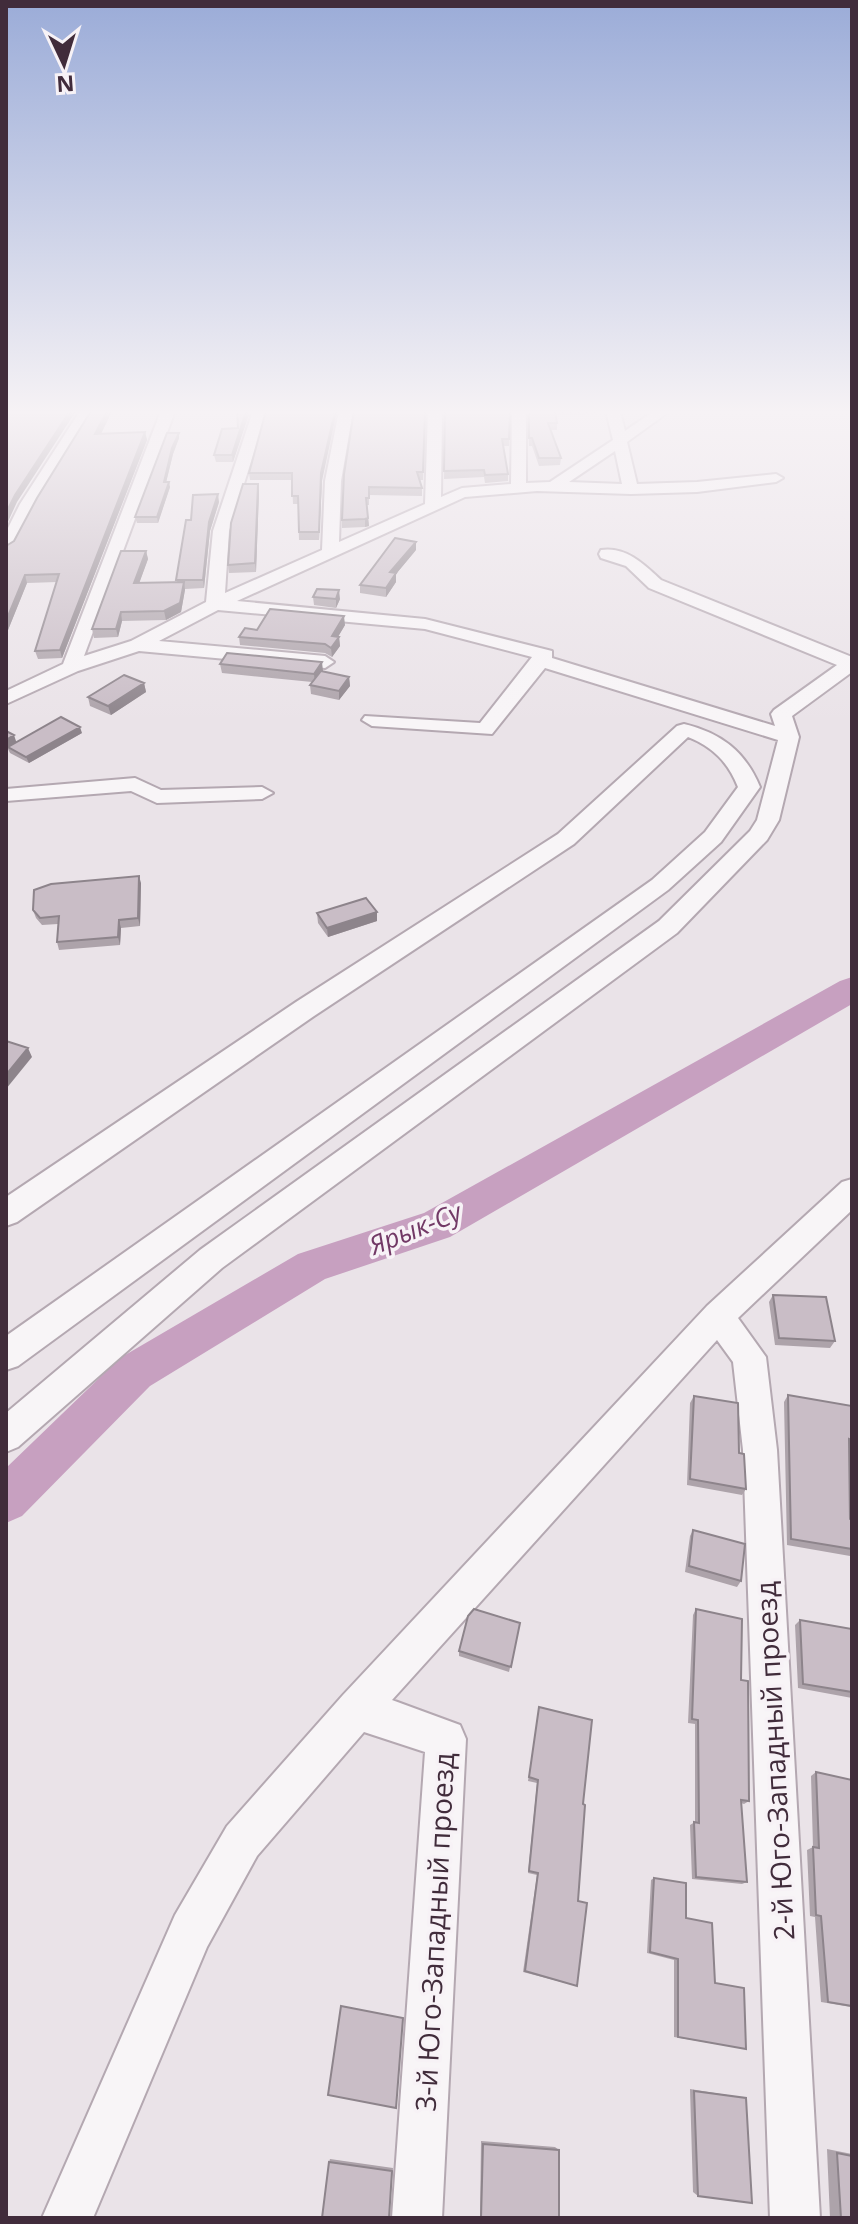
<svg xmlns="http://www.w3.org/2000/svg" width="858" height="2224" viewBox="0 0 858 2224" font-family="'Open Sans',sans-serif">
  <style>
    .lines { fill: none; stroke-linecap: round; stroke-linejoin: round }
    .river { fill: #c7a0c0; fill-rule: evenodd }
    .minor-casing { stroke: #b4a8b1; stroke-width: 4 }
    .minor { fill: #f8f5f7; fill-rule: evenodd }
    .wall { fill: #ada3aa }
    .shaded-wall { fill: #8d848b }
    .building { fill: #c9bdc6; stroke: #8d848b; stroke-width: 2 }
    .labels { text-anchor: middle; dominant-baseline: central; stroke-width: 7; stroke-linejoin: round; paint-order: stroke }
    .water-label { font-size: 26px; font-style: italic; fill: #723966; stroke: #f7f2f6 }
    .near-street-label { font-size: 28px; fill: #412c3b; stroke: #f7f2f6 }
  </style>
  <rect width="100%" height="100%" fill="#eae3e8"/>
  <g class="lines">
    <!-- river -->
    <path class="river" d="M852,977V1004L450,1237L325,1279L150,1386L22,1516L6,1523V1468L120,1358L298,1254L424,1213L840,981Z"/>
    <defs>
      <path id="minor" d="M80,411H94L36,504L14,548L6,553V532L20,504Z
        M161,411H175L84,656L131,641L206,602L213,531L253,411H267L229,531L225,593L322,550L325,481L339,411H353L341,481L339,542L425,504L428,411H442L441,497L462,488L511,484L512,411H526V483L550,482L613,440L606,411H620L625,431L654,411H670L627,442L637,484L697,482L776,474L783,478L776,482L697,492L631,494L537,491L465,497L237,601L425,619L552,651V658L775,726L771,714L774,710L837,665L649,588L626,566L601,558L599,554L601,550C626,546 645,565 661,580L852,657V672L792,716L799,737L779,820L767,840L677,933L222,1268L18,1447L6,1452V1413L200,1250L659,921L750,831L757,820L778,740L545,668L492,734L372,726L362,720L365,716L480,723L532,657L425,629L218,610L159,641L325,656L334,662L325,668L139,651L78,671L6,704V691L63,664ZM615,451L622,484L569,482Z
        M684,724C721,733 745,751 760,787L721,842L668,890L18,1366L6,1370V1336L652,880L705,832L738,787C728,762 713,747 688,737L574,844L314,1016L17,1222L6,1226V1197L296,1002L558,834L677,726Z
        M135,778L161,790L262,787L273,793L262,799L157,803L131,791L6,801V789Z
        M852,1179V1210L738,1318L766,1357L777,1450L820,2218H770L743,1450L733,1362L717,1340L392,1700L460,1725L466,1739L442,2218H392L425,1752L364,1732L257,1856L207,1947L93,2218H42L175,1915L227,1826L343,1695L707,1306L842,1182Z"/>
    </defs>
    <!-- minor casing -->
    <use href="#minor" class="minor-casing"/>
    <!-- minor -->
    <use href="#minor" class="minor"/>
  </g>
  <!-- wall -->
  <path class="wall" d="M91,411H112L101,434L145,432L147,440L62,658L38,659L35,651L57,582L27,583L6,635V546L14,541Z
    M237,411H250L233,462H216L214,455L238,428Z
    M266,411L322,481L319,540H299L298,504H293L292,480H250L249,473Z
    M426,411L423,480H420L422,488V496L369,495V505H367L369,526L365,527L342,528V520Z
    M445,411H510L509,446H503L508,474V481L485,483L484,477L444,479Z
    M528,411H596L595,414L555,415L557,423V430H551L561,458L560,465L539,466L532,446H529Z
    M179,433V438L173,454L166,482L170,487L158,523H137L135,517Z
    M258,484L259,492L256,572L229,573L228,565Z
    M219,502L210,531L204,588L185,589L181,612L166,620L122,621L118,637L94,638L92,629L146,551L148,559L139,583L177,582L191,520Z
    M416,550L396,574V582L386,597L360,593V585Z
    M313,597L340,599L336,608L314,605Z
    M345,625L338,637H339L340,646L332,657L325,653L240,645L239,637L257,630Z
    M220,664L323,671L322,672L349,677L350,686L339,700L311,694L310,685L312,682L222,673Z
    M144,683L146,692L111,715L90,706L88,697Z
    M6,731L16,742L82,733L29,763L10,753L8,749L6,750Z
    M141,883L140,926L121,928L120,945L59,950L57,942L58,924L42,925L36,918L33,910Z
    M317,913L377,921L328,937L318,923Z
    M773,1295L835,1341L830,1348L775,1345L769,1302Z
    M788,1395L852,1440V1445L849,1447L850,1519L852,1549V1554L850,1556L787,1545L784,1402Z
    M694,1396L739,1453L746,1489L742,1495L687,1485L690,1403Z
    M693,1530L741,1581L737,1587L685,1572L690,1536Z
    M696,1609L741,1680L749,1801L744,1804L741,1803L747,1882L742,1884L692,1879L690,1825L695,1822V1724L688,1723L693,1615Z
    M800,1620L852,1629V1698L798,1688L795,1625Z
    M520,1623L509,1672L459,1656V1651Z
    M539,1707L583,1804L578,1901L577,1986L523,1972L537,1875L528,1873L537,1783L528,1781Z
    M816,1772L852,1780V2017L851,2007L821,2002L815,1917L810,1916L807,1850L813,1847L811,1776Z
    M654,1878L686,1918L746,2049L674,2037V1960L647,1953L651,1880Z
    M690,2089L746,2098L698,2196L693,2192Z
    M481,2141L555,2147L559,2150V2218H480Z
    M827,2149L852,2154V2218H830Z
    M330,2159L393,2168L389,2218H322L329,2162Z"/>
  <!-- shaded-wall -->
  <path class="shaded-wall" d="M70,411H76L17,502L6,526V513L15,495Z
    M107,411H112L97,442L95,434Z
    M246,411H250L233,462L232,455Z
    M335,411H337L322,481L319,540L321,473Z
    M145,432L147,440L62,658L60,650Z
    M179,433V438L173,454L165,487L164,482L172,448Z
    M169,482L170,487L158,523L157,517Z
    M258,484L259,492L256,572L255,563Z
    M218,494L219,502L210,531L204,588L203,580L209,522Z
    M368,518L369,526L365,527V519Z
    M416,542V550L396,574V582L386,597V588L390,572Z
    M146,551L148,559L136,592L134,583Z
    M25,575L27,583L6,635V621Z
    M184,582L185,590L181,612L166,620L164,611Z
    M339,590L340,599L336,608V599Z
    M121,612L122,621L118,637L116,629Z
    M344,616L345,625L333,645L332,636Z
    M339,637L340,646L332,657L331,648Z
    M322,662L323,671L315,683L314,674Z
    M349,677L350,686L339,700V691Z
    M144,683L146,692L111,715L108,706Z
    M80,727L82,733L29,763L26,757Z
    M14,735L17,744L8,747V749L6,750V740Z
    M139,876L141,883L140,926L138,918Z
    M377,912V921L328,937L327,928Z
    M119,920L121,928L120,945L118,937Z
    M28,1048L32,1057L6,1089V1075Z"/>
  <!-- building -->
  <path class="building" d="M6,411H70L15,495L6,513Z
    M91,411H107L95,434L145,432L60,650L35,651L59,574L25,575L6,621V546L14,541L37,498Z
    M237,411H246L232,455H214L222,429L238,428Z
    M266,411H335L321,473L319,532H299L298,496H292V473H249Z
    M354,411H425L423,472H417L422,488L369,487V498H366L368,518L365,519L342,520L344,474Z
    M445,411H510L509,439H502L508,474L485,475L484,470L444,471Z
    M529,411H555L557,423H548L561,458H539L532,438H529Z
    M167,433H179L172,448L164,482H169L157,517H135Z
    M243,484H258L255,563L228,565L231,523Z
    M218,494L209,522L203,580H176L186,520H191L193,495Z
    M395,538L416,542L390,572L396,573L386,588L360,585Z
    M121,551H146L134,583L184,582L180,603L164,611L121,612L116,629H92Z
    M317,589L339,590L336,599L313,597Z
    M270,609L344,616L332,636L339,637L331,648L325,644L239,637L245,628L257,630Z
    M227,653L322,662L314,674L220,664Z
    M321,671L349,677L339,691L310,685Z
    M124,675L144,683L108,706L88,697Z
    M61,717L80,727L26,757L8,747Z
    M6,731L14,735L6,740Z
    M139,876L138,918L119,920L118,937L57,942L59,916L40,918L33,910L34,890L51,884Z
    M366,898L377,912L327,928L317,913Z
    M6,1041L28,1048L6,1075Z
    M773,1295L826,1297L835,1341L779,1338Z
    M788,1395L852,1406V1440L849,1439L850,1519L852,1520V1549L791,1539Z
    M694,1396L738,1403L739,1453L744,1454L746,1489L690,1479Z
    M693,1530L745,1544L741,1581L689,1566Z
    M474,1609L520,1623L511,1667L459,1651L468,1616Z
    M696,1609L742,1619L741,1680L748,1681L749,1801L741,1800L747,1882L696,1877L694,1822L699,1823L698,1720L692,1719Z
    M800,1620L852,1629V1692L803,1684Z
    M539,1707L592,1720L583,1804L585,1805L578,1901L587,1903L577,1986L525,1971L538,1873L529,1871L538,1780L529,1777Z
    M816,1772L852,1780V2006L828,2002L821,1916L816,1915L813,1847L819,1848Z
    M654,1878L686,1883V1918L712,1923L715,1983L744,1988L746,2049L678,2037V1959L650,1952Z
    M341,2006L403,2018L396,2108L328,2095Z
    M694,2091L746,2098L752,2203L698,2196Z
    M483,2144L559,2150V2218H481Z
    M837,2153L852,2156V2218H841Z
    M329,2162L392,2171L389,2218H322Z"/>
  <!-- sky -->
  <linearGradient id="sky" x2="0" y2="1"><stop stop-color="#9bacd8"/><stop offset="0.57" stop-color="#f6f2f5"/><stop offset="1" stop-color="#f6f2f5" stop-opacity="0"/></linearGradient>
  <rect width="858" height="723" fill="url(#sky)"/>
  <g class="labels">
    <!-- water labels -->
    <g class="water-label">
      <text transform="translate(415 1228) rotate(-22)">Ярык-Су</text>
    </g>
    <!-- near-street labels -->
    <g class="near-street-label">
      <text transform="translate(774 1761) rotate(-93)">2-й Юго-Западный проезд</text>
      <text transform="translate(434 1932) rotate(-87)">3-й Юго-Западный проезд</text>
    </g>
  </g>
  <!-- border -->
  <rect width="858" height="2224" fill="none" stroke="#412c3b" stroke-width="16"/>
  <!-- north arrow -->
  <g transform="translate(64 64) rotate(176)" stroke="#f7f2f6" stroke-width="6" paint-order="stroke">
  <path d="M0-6L14 30L0 20L-14 30Z" fill="#412c3b"/>
  <text y="-12" font-size="22" font-weight="bold" text-anchor="middle" fill="#412c3b">N</text>
  </g>
</svg>
